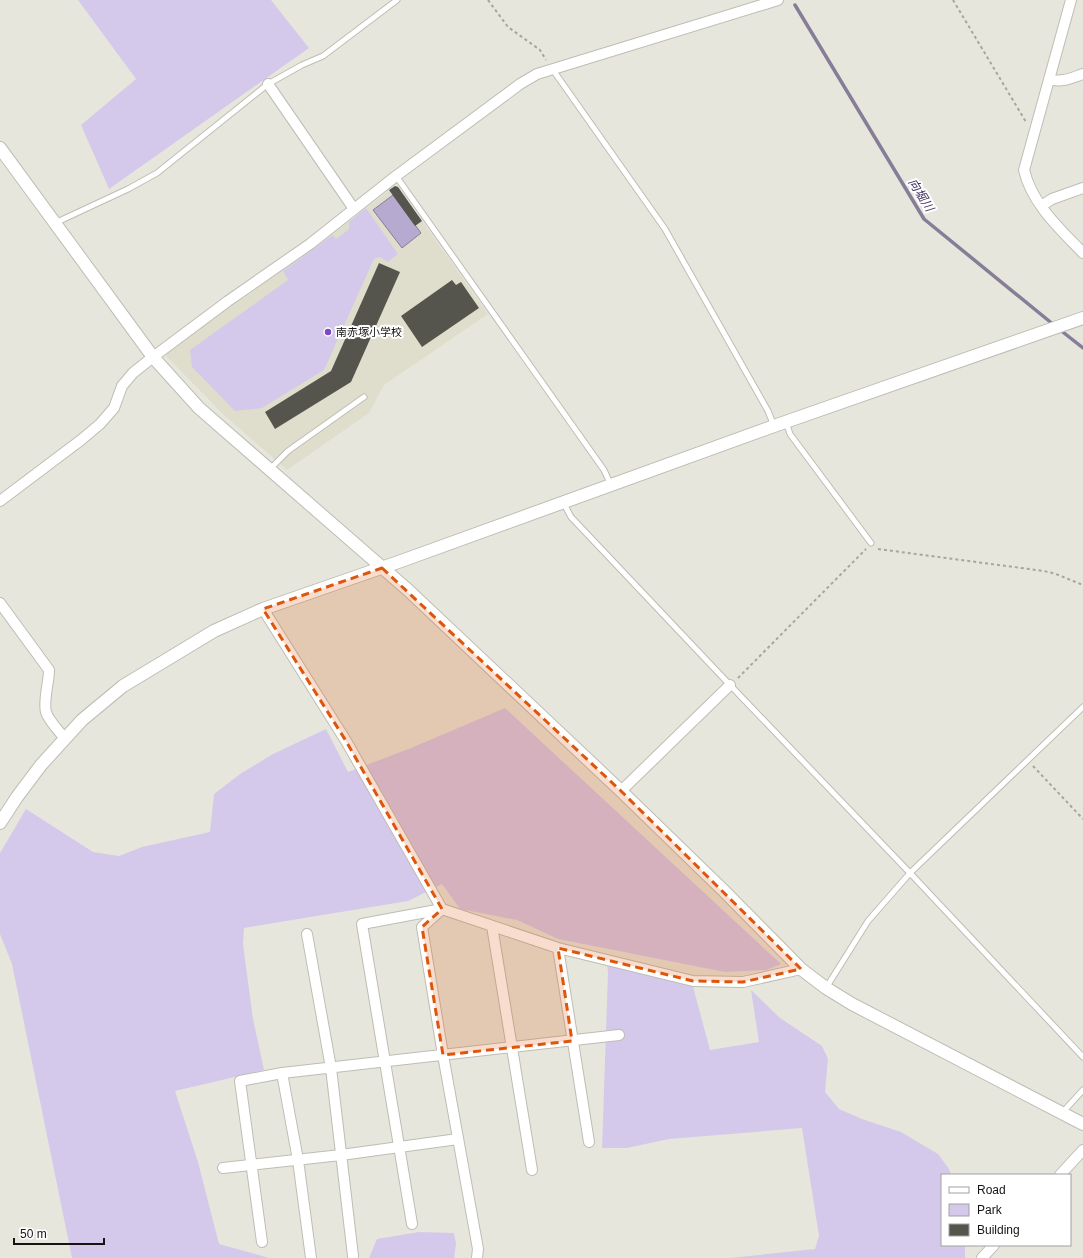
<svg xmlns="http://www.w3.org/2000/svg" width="1083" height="1258" viewBox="0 0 1083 1258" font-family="Arial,'Noto Sans JP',sans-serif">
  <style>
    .built { fill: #dfdecd }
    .green { fill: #d4c9eb }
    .water { fill: #b6aad0; stroke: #867d97 }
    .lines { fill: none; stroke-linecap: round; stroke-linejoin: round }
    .stream { stroke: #867d97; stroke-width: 3.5 }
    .building { fill: #56554d }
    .service-casing { stroke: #bebdb4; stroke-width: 7 }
    .minor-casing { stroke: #bebdb4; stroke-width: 12 }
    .tertiary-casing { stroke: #bebdb4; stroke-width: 14 }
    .path { stroke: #a6a59e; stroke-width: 2; stroke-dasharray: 3 3; stroke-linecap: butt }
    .service { stroke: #fff; stroke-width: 5 }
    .minor { stroke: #fff; stroke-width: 10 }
    .tertiary { stroke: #fff; stroke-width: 12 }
    .marked { fill: #dd560c; fill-opacity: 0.2; stroke: #dd560c; stroke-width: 3; stroke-dasharray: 8 5; stroke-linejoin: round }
    .poi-dot { fill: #7c49c1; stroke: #fff; stroke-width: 1.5 }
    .labels { text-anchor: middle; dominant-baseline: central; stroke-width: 4; stroke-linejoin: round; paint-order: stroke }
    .poi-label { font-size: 11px; fill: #151411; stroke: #fff; text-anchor: start }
    .water-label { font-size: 12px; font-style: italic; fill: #433061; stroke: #fff }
  </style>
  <rect width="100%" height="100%" fill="#e7e6dd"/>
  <!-- built -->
  <path class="built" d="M395,186L398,187L488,314L384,385L369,413L287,470L225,416L166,356L168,350L312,250Z"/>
  <!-- green -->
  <path class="green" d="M78,0H271L309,48L109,189L81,125L136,79Z
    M366,208L398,254L388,262L380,257L374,259L324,370L262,408L235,411L192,367L190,350L288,280L283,271L333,235L336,239L349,229V222Z
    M505,708L781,964L766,970L725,972L558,939L517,920L460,909L442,884L408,901L244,928L243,944L253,1019L264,1070L175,1091L198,1162L219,1244L269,1258H72L12,964L0,934V853L26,809L93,852L119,856L142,847L210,832L214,794L240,774L273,754L326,729L348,772L411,748Z
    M607,964L691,979L710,1050L759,1042L751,990L780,1018L822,1046L828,1059L825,1092L839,1109L862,1119L901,1132L938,1154L949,1169L951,1175H942V1245H965V1258H730L815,1249L819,1236L802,1128L669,1139L627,1148H602L608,972Z
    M419,1232L454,1233L456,1244L454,1258H369L377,1239Z"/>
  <!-- water -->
  <path class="water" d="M393,195L421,233L402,248L373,210Z"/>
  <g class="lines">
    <!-- stream -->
    <path class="stream" d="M795,5L924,219L1054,325
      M1059,329L1083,348"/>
  </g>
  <!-- building -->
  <path class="building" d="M395,186L398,187L422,221L415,226L389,190Z
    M379,263L400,272L351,382L275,429L265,412L331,371Z
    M452,280L456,285L461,282L479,308L422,347L401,316Z"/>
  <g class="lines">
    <defs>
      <path id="service" d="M553,70L665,229L768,411L774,426
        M396,176L604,470L611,485
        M55,223L128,189L157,173L268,84L302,65L323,56L397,0
        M786,422L790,434L871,543
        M270,469L288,451L364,397
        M563,502L571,517L730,685L910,873L1083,1057
        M826,988L868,921L910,873L1083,707
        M1062,1113L1083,1090"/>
      <path id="minor" d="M1071,0L1024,170C1032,204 1060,229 1083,253
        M1049,79C1062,83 1071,78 1083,74
        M268,84L354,209
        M1041,206L1052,199L1083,188
        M0,501L81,440L100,424L114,408L122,386L133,373L153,357L228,301L310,244L396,176L520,84L537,74L778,0
        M0,603L49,670C49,682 43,701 46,712C48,720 60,732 65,739
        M263,609L346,741L442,909
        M621,791L730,685
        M442,909L422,927L443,1055L478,1249L477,1258
        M492,926L532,1170
        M307,934L331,1068L353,1256
        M558,948L589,1142
        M282,1073L298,1160L311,1258
        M223,1168L341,1155L458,1139
        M1060,1175L1083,1150
        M412,1224L362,924L442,909L558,948L693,981L743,982L801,969
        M262,1242L240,1081L282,1073L619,1035
        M982,1258L994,1245"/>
      <path id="tertiary" d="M0,148L153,357L199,408L408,590L621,791L723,890L801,969L826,988L852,1004L1083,1124
        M0,823L17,797L41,765L82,720L123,686L214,631L263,609L404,560L774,426L1083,318"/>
    </defs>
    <!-- service casing -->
    <use href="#service" class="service-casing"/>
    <!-- minor casing -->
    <use href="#minor" class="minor-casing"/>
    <!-- tertiary casing -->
    <use href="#tertiary" class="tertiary-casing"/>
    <!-- path -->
    <path class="path" d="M488,0L508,27L540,50L546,60
      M953,0L1026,122
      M878,549L1044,571L1056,574L1083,585
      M738,678L866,549
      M1033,766L1083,819"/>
    <!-- service -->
    <use href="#service" class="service"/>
    <!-- minor -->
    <use href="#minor" class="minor"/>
    <!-- tertiary -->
    <use href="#tertiary" class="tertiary"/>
  </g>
  <!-- marked area -->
  <path class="marked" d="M382,568L621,791L801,969L743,982L693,981L558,948L572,1041L443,1055L422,927L442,909L346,741L263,609Z"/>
  <!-- markers -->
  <circle class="poi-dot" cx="328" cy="332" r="4"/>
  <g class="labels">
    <!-- poi labels -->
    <g class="poi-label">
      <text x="336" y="332">南赤塚小学校</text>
    </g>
    <!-- water labels -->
    <g class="water-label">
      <text transform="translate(921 195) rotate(58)">向堀川</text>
    </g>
  </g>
  <!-- legend -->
  <rect x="941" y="1174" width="130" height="72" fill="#ffffff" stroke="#a1a1a0"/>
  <rect x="949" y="1187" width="20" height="6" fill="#ffffff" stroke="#a1a1a0"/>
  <text x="977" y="1194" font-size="12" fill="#151411">Road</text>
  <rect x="949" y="1204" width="20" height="12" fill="#d4c9eb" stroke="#a1a1a0"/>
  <text x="977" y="1214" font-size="12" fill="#151411">Park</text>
  <rect x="949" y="1224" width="20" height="12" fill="#56554d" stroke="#a1a1a0"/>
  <text x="977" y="1234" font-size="12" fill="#151411">Building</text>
  <!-- scale -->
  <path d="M14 1238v6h90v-6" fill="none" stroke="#151411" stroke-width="2"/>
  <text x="20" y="1238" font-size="12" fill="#151411" stroke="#ffffff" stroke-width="3" paint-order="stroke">50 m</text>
</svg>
